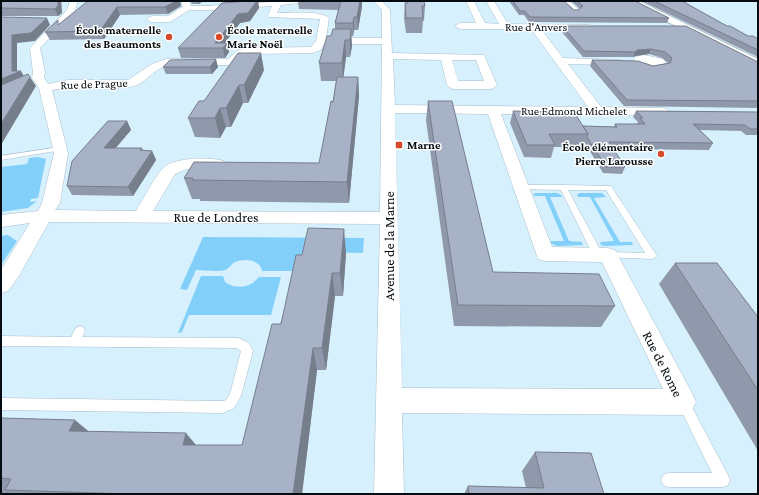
<svg xmlns="http://www.w3.org/2000/svg" width="759" height="495" viewBox="0 0 759 495" font-family="'Crimson Pro',serif">
  <style>
    .green { fill: #82d0fa }
    .lines { fill: none; stroke-linecap: round; stroke-linejoin: round }
    .service-casing { stroke: #a8bfcc; stroke-width: 1 }
    .minor-casing { stroke: #a8bfcc; stroke-width: 1 }
    .tertiary-casing { stroke: #a8bfcc; stroke-width: 2 }
    .service { fill: #fff; fill-rule: evenodd }
    .minor { fill: #fff; fill-rule: evenodd }
    .tertiary { fill: #fff; fill-rule: evenodd }
    .wall { fill: #9099ab }
    .shaded-wall { fill: #767d8b }
    .building { fill: #a8b2c7; stroke: #767d8b }
    .poi-dot { fill: #d54b2a; stroke: #fff; stroke-width: 1.5 }
    .labels { text-anchor: middle; dominant-baseline: central; stroke-width: 3; stroke-linejoin: round; paint-order: stroke }
    .far-street-label { font-size: 12px; fill: #050c11; stroke: #fff }
    .far-poi-label { font-size: 12px; font-weight: bold; fill: #050c11; stroke: #fff; text-anchor: end }
    .street-label { font-size: 14px; fill: #050c11; stroke: #fff }
  </style>
  <rect width="100%" height="100%" fill="#d7f0fd"/>
  <!-- green -->
  <path class="green" d="M38,157L46,159L38,198L31,199L30,202L37,201L28,208L1,212V167L27,164L29,158Z
    M536,193H557L561,195L562,197H550L569,241L582,242L583,245L557,246L552,244L550,241H564L545,196H534L533,194Z
    M579,193H602L606,197L594,198L620,242H632L633,245L605,246L601,245L600,242L614,241L590,197H578L577,195Z
    M8,235L17,241L1,265V236Z
    M203,237L364,238L363,253L312,252L308,271H262C260,259 244,258 235,262C231,264 229,269 225,270C217,272 204,270 196,270L187,290L180,289Z
    M201,276H223L225,282C236,290 250,288 259,277H281L271,315H189L182,332L178,333Z"/>
  <g class="lines">
    <defs>
      <path id="service" d="M60,147L63,149L62,150L1,160V156Z
        M518,185H563L611,186L657,256L652,259L605,257L603,255L608,252L645,253L606,190H568L603,255L598,258L593,255L561,190L521,189L517,187Z
        M80,326L84,328L85,331L82,337L238,338L249,343L253,351L241,396L234,408L223,413L1,410V398L223,401L226,400L230,394L241,351L237,348L1,346V336L71,337L76,328Z
        M683,396L687,398L728,475L730,480L728,485L723,487H668L663,485L661,480L663,475L668,473H712L677,402L679,398Z"/>
      <path id="minor" d="M70,1H78L74,13L40,48L45,72L44,78L48,84L68,80H128L152,64L166,59H228L237,51L247,48L311,47L316,41L320,19L269,17L268,15L272,6L215,10H189L170,22H151L147,19C152,14 159,17 166,16C172,16 177,9 183,7L181,1H189L191,6C228,6 266,1 303,1L299,3L281,5L277,13C290,13 321,10 329,18L326,38H382V10L374,1H382L390,10L392,53L484,55L497,85L495,87L491,89H453L449,87L447,85L441,60L393,59L395,105L588,107L531,29H460L455,26L460,23H476L466,1H474L485,23L499,24L486,1H494L508,24L590,25L592,27L587,30L541,29L563,58L621,60L622,62L617,65L568,64L601,107L662,108L667,109L668,112L667,115L501,114L552,247L608,248L615,250L692,393L696,402L692,411L683,415L402,413L404,494H374L380,224L49,222L19,276L8,291L1,293V270L30,223L1,227V215L38,211L42,203L54,153L39,88L32,78L33,72L30,48L67,10ZM324,44H382L380,212L153,211L175,174L187,169L224,167L227,164L224,161C210,157 174,157 163,168C154,178 143,199 136,211L55,210L60,203L68,153L52,90C78,86 104,91 129,87C145,85 152,70 166,66L231,65L235,64L248,54L313,53L321,50ZM452,60H476L484,81H458ZM395,113L488,114L538,259L545,261L602,262L663,389L402,388Z
        M560,1H569L580,11L576,14L573,13Z
        M644,55L663,59L668,65L667,67L650,70L634,64L633,62L635,57Z"/>
      <path id="tertiary" d="M627,1H639L758,59V68Z"/>
    </defs>
    <!-- service casing -->
    <use href="#service" class="service-casing"/>
    <!-- minor casing -->
    <use href="#minor" class="minor-casing"/>
    <!-- tertiary casing -->
    <use href="#tertiary" class="tertiary-casing"/>
    <!-- service -->
    <use href="#service" class="service"/>
    <!-- minor -->
    <use href="#minor" class="minor"/>
    <!-- tertiary -->
    <use href="#tertiary" class="tertiary"/>
  </g>
  <!-- wall -->
  <path class="wall" d="M1,1H61L62,13L58,16H1Z
    M88,1H180L181,6L168,14L120,15L104,39L50,40L45,32L60,24Z
    M190,1H203L199,4H192Z
    M230,1H258L259,8L250,21L240,23L224,43L229,52L225,58H181L178,48L230,2Z
    M298,1H362V6L358,30H354L353,36H351L352,46L350,57H346L343,77H358L359,96L349,203L200,201V199H192L184,178L319,163L333,102L336,81H321L319,63L331,36L335,29V23L338,10L299,9Z
    M406,1H424L425,6L424,21H423L422,33H406L404,18L405,3H406Z
    M509,1H564L574,10H578L580,9L571,1H635L669,18L667,23L529,22L524,15H519Z
    M642,1H682L727,26L748,36L758,39V57Z
    M562,26L758,62V108L624,106L590,66L592,60L653,66L668,63L662,58L649,54L635,56L633,57H583L561,31Z
    M163,67H218L212,74H166Z
    M264,70L248,103H243L231,127H226L220,138L195,137L188,118L204,101Z
    M428,101L493,272L615,306L601,327L454,326L426,120Z
    M513,111L583,126L614,127L615,124H637L638,122L633,117L636,111L758,112V135H746L741,131L700,130L713,143L709,150L613,149L625,167L622,174L603,173L585,143L583,147H554L551,158L524,157L510,123Z
    M127,121L131,130L116,148H142L143,150L152,151L156,160L133,196L72,195L67,186Z
    M346,253L343,296H335L326,370H317L302,494H13L1,493V418L88,431L197,445H242L302,255Z
    M675,263L758,317V451L659,284Z
    M535,452L604,494H464L468,486L526,488L522,471Z"/>
  <!-- shaded-wall -->
  <path class="shaded-wall" d="M58,1H61L62,13L58,16L55,9Z
    M176,1H180L181,6L168,14L165,7Z
    M198,1H203L199,4Z
    M230,1H263H258L259,8L250,21L240,23L221,48L215,43L231,3Z
    M360,1H362V6L358,30L357,17Z
    M117,7L120,15L104,39L100,31Z
    M354,17V30L353,36V23Z
    M47,18L50,25L35,41L17,43V72L21,71L26,80L1,90V79L12,71V35Z
    M351,29L352,46L350,57V40Z
    M345,40L346,57L343,81L342,63Z
    M227,43L229,52L225,58L223,48Z
    M651,49L649,54L635,56L633,57L635,52L637,50Z
    M261,53L264,70L248,103L244,85Z
    M216,59L218,67L212,74L210,67Z
    M30,77L36,86L1,145V124Z
    M358,77L359,96L349,203L347,182Z
    M239,85L243,103L231,127L226,108Z
    M220,108L226,127L220,138L215,118Z
    M127,121L131,130L108,156L104,148Z
    M152,151L156,160L133,196L128,187Z
    M344,229L346,253L343,296L340,273Z
    M332,273L335,296L326,370L322,348Z
    M313,348L317,370L302,494H293Z
    M75,420L98,439L69,431Z
    M186,433L201,451L183,445Z"/>
  <!-- building -->
  <path class="building" d="M1,1H58V6L55,9L1,8Z
    M88,1H176L165,7H117L100,31L45,32L58,20V25Z
    M248,1H257L248,13L238,14L215,43H227L223,48H178L222,3Z
    M341,1H360L357,17H354L353,23H335Z
    M408,1H424L425,6H422L423,18H406L405,3H408Z
    M513,1H564L574,10H578L583,6L577,1H635L669,18L530,17L525,11H520Z
    M654,1H682L727,26H730L748,36H753L758,39V50Z
    M1,17L47,18L31,33L12,35V71H21L1,79Z
    M562,26H686L758,62V101L627,100L592,60L638,61L653,66L670,63L672,58L665,52L651,49L637,50L635,52L584,51Z
    M333,29H351L350,40H345L342,63H319L327,36H331Z
    M238,53H261L244,85H239L226,108H220L215,118H188L199,101H204Z
    M216,59L210,67H163L170,60Z
    M28,74L30,77L1,124V85Z
    M337,77H358L347,182L192,180L193,178H184L194,162L319,163L331,101L333,102Z
    M428,101H452L493,272L599,274L615,306L458,305Z
    M513,111L574,112L588,134H549L555,145H527Z
    M636,111L758,112V129H750L745,125L693,124L713,143L609,142L625,167H606L587,137L588,134L583,126L617,127L615,124H645L640,118H643Z
    M108,121H127L104,148H142L140,150L152,151L128,187L67,186L72,161Z
    M308,228L344,229L340,273H332L322,348H313L293,494H130L5,490L11,479L1,478V418L75,420L69,431L186,433L183,445H242L272,324H281L296,255H302Z
    M675,263H717L758,317V390Z
    M535,452L591,453L604,494H469L468,486L544,488Z"/>
  <!-- markers -->
  <g class="poi-dot">
    <circle cx="169" cy="37" r="4"/>
    <circle cx="219" cy="37" r="4"/>
    <rect x="395" y="141" width="8" height="8" rx="2"/>
    <circle cx="661" cy="154" r="4"/>
  </g>
  <g class="labels">
    <!-- far-street labels -->
    <g class="far-street-label">
      <text x="536" y="27">Rue d'Anvers</text>
      <text transform="translate(94 84) rotate(-2)">Rue de Prague</text>
      <text x="574" y="111">Rue Edmond Michelet</text>
    </g>
    <!-- far-poi labels -->
    <g class="far-poi-label">
      <text x="161" y="30">École maternelle<tspan x="161" dy="14">des Beaumonts</tspan></text>
      <text x="227" y="30" text-anchor="start">École maternelle<tspan x="227" dy="14">Marie Noël</tspan></text>
      <text x="407" y="145" text-anchor="start">Marne</text>
      <text x="653" y="147">École élémentaire<tspan x="653" dy="14">Pierre Larousse</tspan></text>
    </g>
    <!-- street labels -->
    <g class="street-label">
      <text x="216" y="217">Rue de Londres</text>
      <text transform="translate(389 246) rotate(-90)">Avenue de la Marne</text>
      <text transform="translate(663 364) rotate(63)">Rue de Rome</text>
    </g>
  </g>
  <!-- border -->
  <rect width="759" height="495" fill="none" stroke="#050c11" stroke-width="4"/>
</svg>
